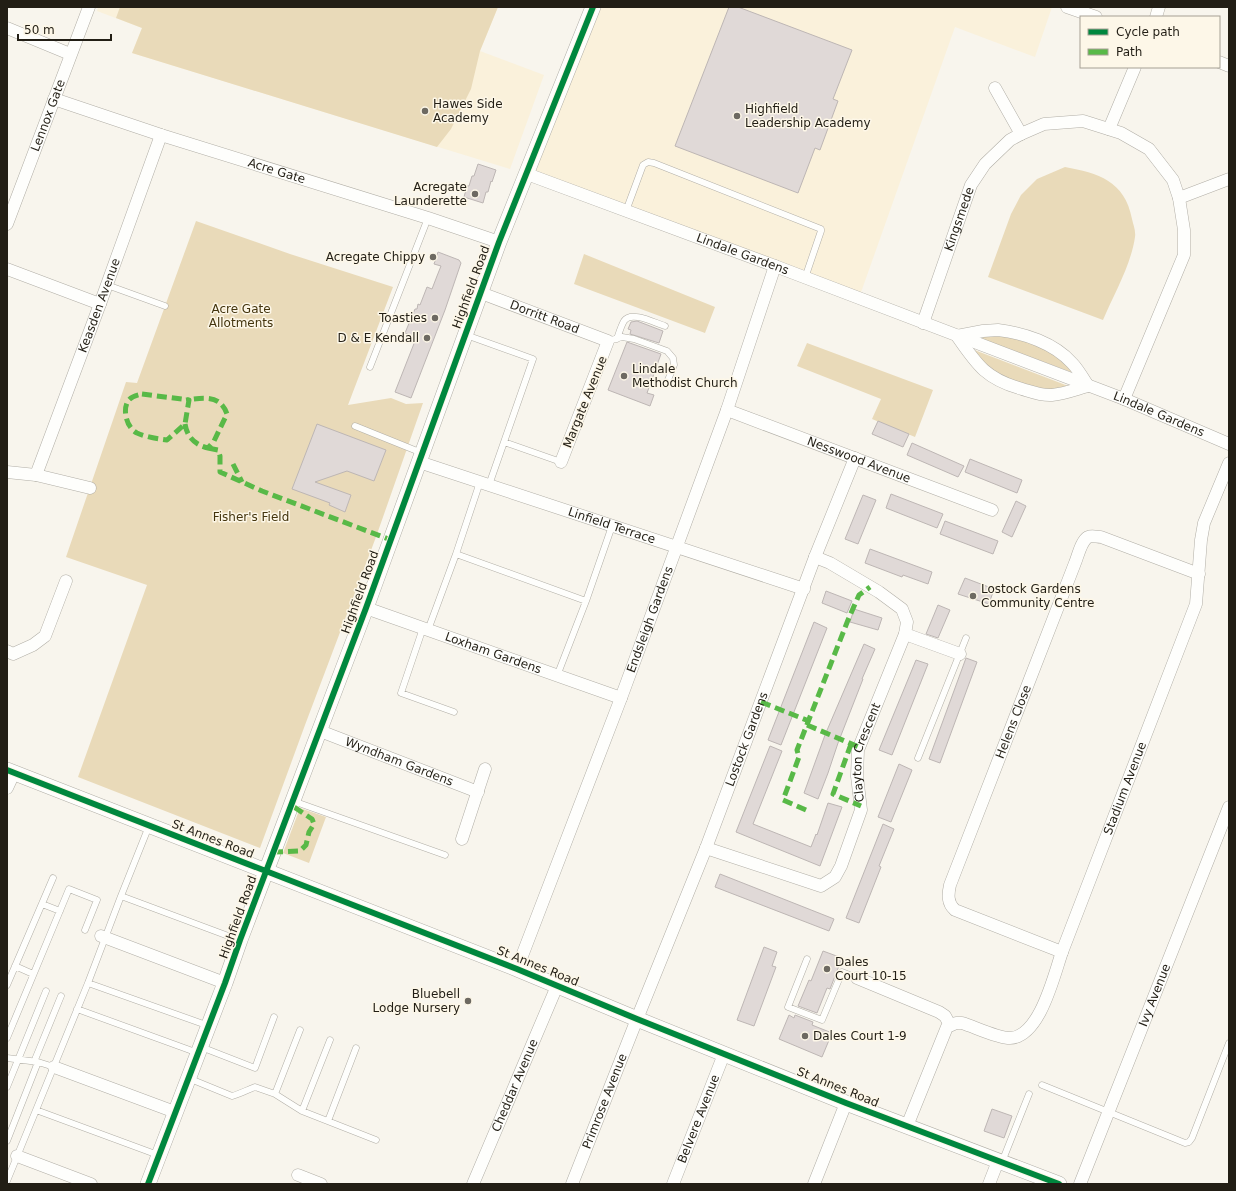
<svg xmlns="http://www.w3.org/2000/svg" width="1236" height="1191" viewBox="0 0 1236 1191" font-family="'DejaVu Sans',sans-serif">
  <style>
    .built { fill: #faf1db }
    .green { fill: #e9dab9 }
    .building { fill: #e0d9d7; stroke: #bdb6b4 }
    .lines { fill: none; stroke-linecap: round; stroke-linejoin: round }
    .service-casing { stroke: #b1aea6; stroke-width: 7 }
    .minor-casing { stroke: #b1aea6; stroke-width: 13 }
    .tertiary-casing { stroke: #b1aea6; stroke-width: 16 }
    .service { stroke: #fefefc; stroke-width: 6 }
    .minor { stroke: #fefefc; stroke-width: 12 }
    .tertiary { stroke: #fefefc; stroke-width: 15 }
    .quiet { stroke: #58b947; stroke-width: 5; stroke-dasharray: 10 5; stroke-linecap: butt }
    .cycleway-casing { stroke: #fdf7e8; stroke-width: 8 }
    .cycleway { stroke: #00873e; stroke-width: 6 }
    .poi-dot { fill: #6d6961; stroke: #fdf7e8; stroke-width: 1.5 }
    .labels { text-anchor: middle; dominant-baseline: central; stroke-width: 3; stroke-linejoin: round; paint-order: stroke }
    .poi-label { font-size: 12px; fill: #221e15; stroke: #fdf7e8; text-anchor: start }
    .street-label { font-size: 12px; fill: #221e15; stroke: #fdf7e8 }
    .park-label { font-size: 12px; fill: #43340d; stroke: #fdf7e8 }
  </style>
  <rect width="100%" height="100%" fill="#f8f5ed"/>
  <!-- built -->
  <path class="built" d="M98,7H498L480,51L544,75L510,169L132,53L142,28L97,11Z
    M593,7H1052L1035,57L955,27L859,298L527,174Z"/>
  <!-- green -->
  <path class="green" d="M120,7H498L480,51L471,89L451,129L437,147L132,53L142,28L116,18Z
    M1065,167C1098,173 1125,181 1132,219C1133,224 1136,231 1135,237C1131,265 1114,294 1103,320L988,277L1011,214L1021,195L1037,179Z
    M196,221L290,254L393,287L348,405L391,398L406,404L423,403L376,537L305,725L260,848L78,777L147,585L66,557L126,382L137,383Z
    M584,254L715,307L705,333L574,284Z
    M983,331L1038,340L1082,376L968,334Z
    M807,343L933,390L915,437L872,419L881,399L797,366Z
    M964,346L1076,389L1065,392L1013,387Z
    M300,808L326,817L309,863L283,853Z"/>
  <!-- building -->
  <path class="building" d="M729,7H738L852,50L833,99L838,101L820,150L815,148L798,193L675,146Z
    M478,164L496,170L492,182L491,181L488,192H486L483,203L464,197L467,186H469L472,176H474Z
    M438,252L459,260L461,263L445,310L411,398L395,392L415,341H413L415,337L405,333L415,309H417L418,304L420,305L427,287L432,289L437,276L441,266L434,264Z
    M637,321L663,331L659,343L630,334L631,330L628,329L631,322Z
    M627,342L661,354L647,393L654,395L650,406L608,390Z
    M878,421L909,434L903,447L872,434Z
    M317,424L386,450L374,481L347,471L315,482L351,495L345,512L329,505L330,503L292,489Z
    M912,443L964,466L958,477L907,455Z
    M970,459L1022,480L1017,493L965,472Z
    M891,494L943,514L937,528L886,508Z
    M863,495L876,500L858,544L845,539Z
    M1016,501L1026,506L1012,537L1002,532Z
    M945,521L998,541L993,554L940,534Z
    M870,549L932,572L928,584L903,575L902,577L865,563Z
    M965,578L994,589L989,604L958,594Z
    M826,591L852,601L847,613L822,603Z
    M938,605L950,610L938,638L926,634Z
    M854,609L882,618L878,630L850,622Z
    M814,622L827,628L781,745L768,740Z
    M864,644L875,649L862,679H863L838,743L828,773L818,799L804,793L825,735Z
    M966,658L977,662L940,763L929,759Z
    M916,660L928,664L892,755L879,750Z
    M770,746L782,751L753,824L811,847L816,834L817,835L828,803L842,807L820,866L736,832Z
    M899,764L912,770L891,822L878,817Z
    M883,824L894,829L879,866L881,867L859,923L846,918Z
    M720,874L834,919L829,931L715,887Z
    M764,947L777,952L772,966L776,967L754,1026L737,1020Z
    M823,951L842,958L830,989L827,988L817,1013L798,1006L809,980L811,981Z
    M789,1015L794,1018L795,1015L813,1022L812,1025L832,1033L822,1057L779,1039Z
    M992,1109L1012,1116L1004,1138L984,1131Z"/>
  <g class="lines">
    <defs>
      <path id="service" d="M626,211L643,165L648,162L654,163L821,229V231L805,278
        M107,285L165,306
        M466,335L533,359L489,485
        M617,339C619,333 621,326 624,321C631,310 655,323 665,326
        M608,341L622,337L634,339L667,351L673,358L674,365L668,380
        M370,367L428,218
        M355,426L422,453
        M504,442L561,462
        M480,482L456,554L586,601
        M423,628L401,693L454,712
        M428,630L456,554
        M557,676L586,601L612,526
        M918,758L966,638
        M293,801L445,855
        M149,826L121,896L239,940
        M42,904L60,911
        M807,959L788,1007L822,1020L842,972L857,978
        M15,966L33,974
        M88,983L209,1026
        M7,985L53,878
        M77,1009L198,1053
        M7,1038L69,889L97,900L85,930
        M201,1047L255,1068L274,1017
        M7,1058L38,1062L54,1067
        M34,1062L61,996
        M188,1078L232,1096C240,1094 247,1090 255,1087L275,1094L302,1111L376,1140
        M1042,1085L1185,1143L1189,1142L1192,1138L1229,1043
        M7,1087L46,991
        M275,1094L300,1030
        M36,1110L158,1155
        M302,1111L330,1040
        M328,1121L356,1048
        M7,1141L38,1062
        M1002,1162L1029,1094
        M7,1181L88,983L121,896"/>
      <g id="minor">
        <path d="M1067,7L1096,17"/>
        <path d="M1156,17L1159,7"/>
        <path d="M7,28L70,54"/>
        <path d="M1219,62L1229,66"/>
        <path d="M995,88L1021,134"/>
        <path id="s1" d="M54,99L161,135L428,218L499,242"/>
        <path d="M1109,129L1135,67"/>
        <path id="s2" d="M527,174L775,266L1124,399L1229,444"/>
        <path d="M1179,198L1229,179"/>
        <path id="s3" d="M7,224L89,7"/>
        <path d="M7,269L100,304"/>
        <path id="s4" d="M481,293L608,341L561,462"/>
        <path id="s5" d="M923,323L971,185L985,164L1010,140L1021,134L1044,124L1083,121L1121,133L1149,149L1173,180L1179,198L1184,230V255L1124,399"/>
        <path d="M998,330C1024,333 1054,343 1072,363C1078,369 1083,378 1088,386C1077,389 1064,394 1052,395C1042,396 1032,392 1022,389C986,379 977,365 957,336L983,331Z"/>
        <path id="s6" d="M727,410L992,510"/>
        <path id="s7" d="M419,462L804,589"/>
        <path d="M7,472L36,475L90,488"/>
        <path id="s8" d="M36,475L100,304L161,135"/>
        <path id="s9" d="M366,608L621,698"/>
        <path d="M905,634L960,654"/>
        <path d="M7,651L13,654L33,645L45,636L66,581"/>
        <path id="s10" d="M320,731L478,792"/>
        <path d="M7,788L14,773"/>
        <path d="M462,839L485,769"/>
        <path id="s11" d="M706,848L821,886L835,877L841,866L861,810L857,776L858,750L905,634L907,622L902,609L879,592L830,563L815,557"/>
        <path d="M101,936L225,983"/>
        <path id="s12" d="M1062,952L955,910C947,903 948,894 950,885L1075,563C1078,556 1081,541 1088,537C1092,535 1097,537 1101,537L1199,574"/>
        <path id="s13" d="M517,969L621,698L727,410L775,266"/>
        <path d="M857,978L939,1012L945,1016L950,1025"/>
        <path d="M54,1067L175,1112"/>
        <path id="s14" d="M907,1126L947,1027L956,1023H962C975,1027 997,1038 1010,1038C1040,1037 1054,975 1062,952L1196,604L1201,540L1204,523L1229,463"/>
        <path d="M17,1156L91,1184"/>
        <path d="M298,1175L321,1184"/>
        <path id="s15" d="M473,1184L557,986"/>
        <path id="s16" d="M572,1184L637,1019L706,848L815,557L855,458"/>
        <path id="s17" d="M673,1184L724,1054"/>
        <path d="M814,1184L846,1103"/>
        <path d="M989,1184L998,1161"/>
        <path id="s18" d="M1080,1184L1229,807"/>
      </g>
      <path id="tertiary" d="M7,770L517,969L637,1019L846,1103L1059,1184
        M148,1184L225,983L240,940L366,608L499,242L593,7"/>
    </defs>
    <!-- service casing -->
    <use href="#service" class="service-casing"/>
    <!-- minor casing -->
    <use href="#minor" class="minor-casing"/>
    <!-- tertiary casing -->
    <use href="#tertiary" class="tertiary-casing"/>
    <!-- service -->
    <use href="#service" class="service"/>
    <!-- minor -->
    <use href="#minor" class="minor"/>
    <!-- tertiary -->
    <use href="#tertiary" class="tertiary"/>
    <!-- quiet -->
    <path class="quiet" d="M142,394L189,400L185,424L167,440C158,439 146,437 137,433C127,428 123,412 127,403C129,397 137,395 142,394Z
      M185,424C187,437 195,445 208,448L214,441L227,414C220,394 203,398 186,400
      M208,448L218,450L220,456V472L262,491L391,540
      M233,464L242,482
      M761,702L809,721
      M807,725L859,747
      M851,744L833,794L861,806
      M806,810L783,800L799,757L797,750L848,620L859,595L870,587
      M273,852L300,851L306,845L309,832L314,824L312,819L291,805"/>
    <defs>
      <path id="cycleway" d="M7,770L517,969L637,1019L846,1103L1059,1184
        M148,1184L225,983L240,940L366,608L499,242L593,7"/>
    </defs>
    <!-- cycleway casing -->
    <use href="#cycleway" class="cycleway-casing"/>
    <!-- cycleway -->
    <use href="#cycleway" class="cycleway"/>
  </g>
  <!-- markers -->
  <g class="poi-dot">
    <circle cx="425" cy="111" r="4"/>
    <circle cx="737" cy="116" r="4"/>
    <circle cx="475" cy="194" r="4"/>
    <circle cx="433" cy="257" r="4"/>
    <circle cx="435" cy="318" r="4"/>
    <circle cx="427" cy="338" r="4"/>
    <circle cx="624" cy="376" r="4"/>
    <circle cx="973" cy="596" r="4"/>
    <circle cx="827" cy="969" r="4"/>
    <circle cx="468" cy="1001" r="4"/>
    <circle cx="805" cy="1036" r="4"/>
  </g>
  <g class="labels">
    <!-- poi labels -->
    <g class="poi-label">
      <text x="433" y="104">Hawes Side<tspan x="433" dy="14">Academy</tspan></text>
      <text x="745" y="109">Highfield<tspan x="745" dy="14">Leadership Academy</tspan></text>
      <text x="467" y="187" text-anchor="end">Acregate<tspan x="467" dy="14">Launderette</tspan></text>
      <text x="425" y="257" text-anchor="end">Acregate Chippy</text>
      <text x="427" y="318" text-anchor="end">Toasties</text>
      <text x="419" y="338" text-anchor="end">D &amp; E Kendall</text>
      <text x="632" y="369">Lindale<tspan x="632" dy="14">Methodist Church</tspan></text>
      <text x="981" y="589">Lostock Gardens<tspan x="981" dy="14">Community Centre</tspan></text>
      <text x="835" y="962">Dales<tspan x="835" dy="14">Court 10-15</tspan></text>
      <text x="460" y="994" text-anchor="end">Bluebell<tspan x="460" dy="14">Lodge Nursery</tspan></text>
      <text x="813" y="1036">Dales Court 1-9</text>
    </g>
    <!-- street labels -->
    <g class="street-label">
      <text stroke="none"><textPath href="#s3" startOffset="116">Lennox Gate</textPath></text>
      <text stroke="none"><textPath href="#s1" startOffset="234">Acre Gate</textPath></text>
      <text stroke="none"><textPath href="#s5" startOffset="110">Kingsmede</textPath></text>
      <text stroke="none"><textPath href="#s2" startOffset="230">Lindale Gardens</textPath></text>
      <text transform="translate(471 287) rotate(-70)">Highfield Road</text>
      <text stroke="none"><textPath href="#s8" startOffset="181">Keasden Avenue</textPath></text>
      <text stroke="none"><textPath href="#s4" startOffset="68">Dorritt Road</textPath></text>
      <text transform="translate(585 402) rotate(-68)">Margate Avenue</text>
      <text stroke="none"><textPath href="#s2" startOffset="676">Lindale Gardens</textPath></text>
      <text stroke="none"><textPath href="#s6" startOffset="141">Nesswood Avenue</textPath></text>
      <text stroke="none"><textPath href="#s7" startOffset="203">Linfield Terrace</textPath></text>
      <text transform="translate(360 592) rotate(-70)">Highfield Road</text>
      <text stroke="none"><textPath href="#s13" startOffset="374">Endsleigh Gardens</textPath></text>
      <text stroke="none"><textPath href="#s9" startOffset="135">Loxham Gardens</textPath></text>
      <text stroke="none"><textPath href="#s12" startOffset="317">Helens Close</textPath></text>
      <text stroke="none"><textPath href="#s16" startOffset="478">Lostock Gardens</textPath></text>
      <text stroke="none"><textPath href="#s11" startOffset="269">Clayton Crescent</textPath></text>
      <text stroke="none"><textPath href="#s10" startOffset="85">Wyndham Gardens</textPath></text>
      <text stroke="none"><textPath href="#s14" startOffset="454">Stadium Avenue</textPath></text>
      <text transform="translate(213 839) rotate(21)">St Annes Road</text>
      <text transform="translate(238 917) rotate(-70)">Highfield Road</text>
      <text transform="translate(538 966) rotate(22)">St Annes Road</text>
      <text stroke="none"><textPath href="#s18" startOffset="203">Ivy Avenue</textPath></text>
      <text stroke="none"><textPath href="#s15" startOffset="107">Cheddar Avenue</textPath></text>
      <text transform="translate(838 1087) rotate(22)">St Annes Road</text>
      <text stroke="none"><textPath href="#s16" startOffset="89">Primrose Avenue</textPath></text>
      <text stroke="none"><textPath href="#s17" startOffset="70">Belvere Avenue</textPath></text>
    </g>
    <!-- park labels -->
    <g class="park-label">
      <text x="241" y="309">Acre Gate<tspan x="241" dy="14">Allotments</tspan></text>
      <text x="251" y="517">Fisher's Field</text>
    </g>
  </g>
  <!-- border -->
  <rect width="1236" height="1191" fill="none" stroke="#221e15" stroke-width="16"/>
  <!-- legend -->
  <rect x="1080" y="16" width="140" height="52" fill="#fdf7e8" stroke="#a5a094"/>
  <rect x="1088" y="29" width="20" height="6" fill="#00873e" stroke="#a5a094"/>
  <text x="1116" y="36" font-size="12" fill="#221e15">Cycle path</text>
  <rect x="1088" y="49" width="20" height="6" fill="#58b947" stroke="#a5a094"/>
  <text x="1116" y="56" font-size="12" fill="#221e15">Path</text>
  <!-- scale -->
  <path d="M18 34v6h93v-6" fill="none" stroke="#221e15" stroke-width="2"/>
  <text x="24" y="34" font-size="12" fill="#221e15" stroke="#fdf7e8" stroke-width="3" paint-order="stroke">50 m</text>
</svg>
